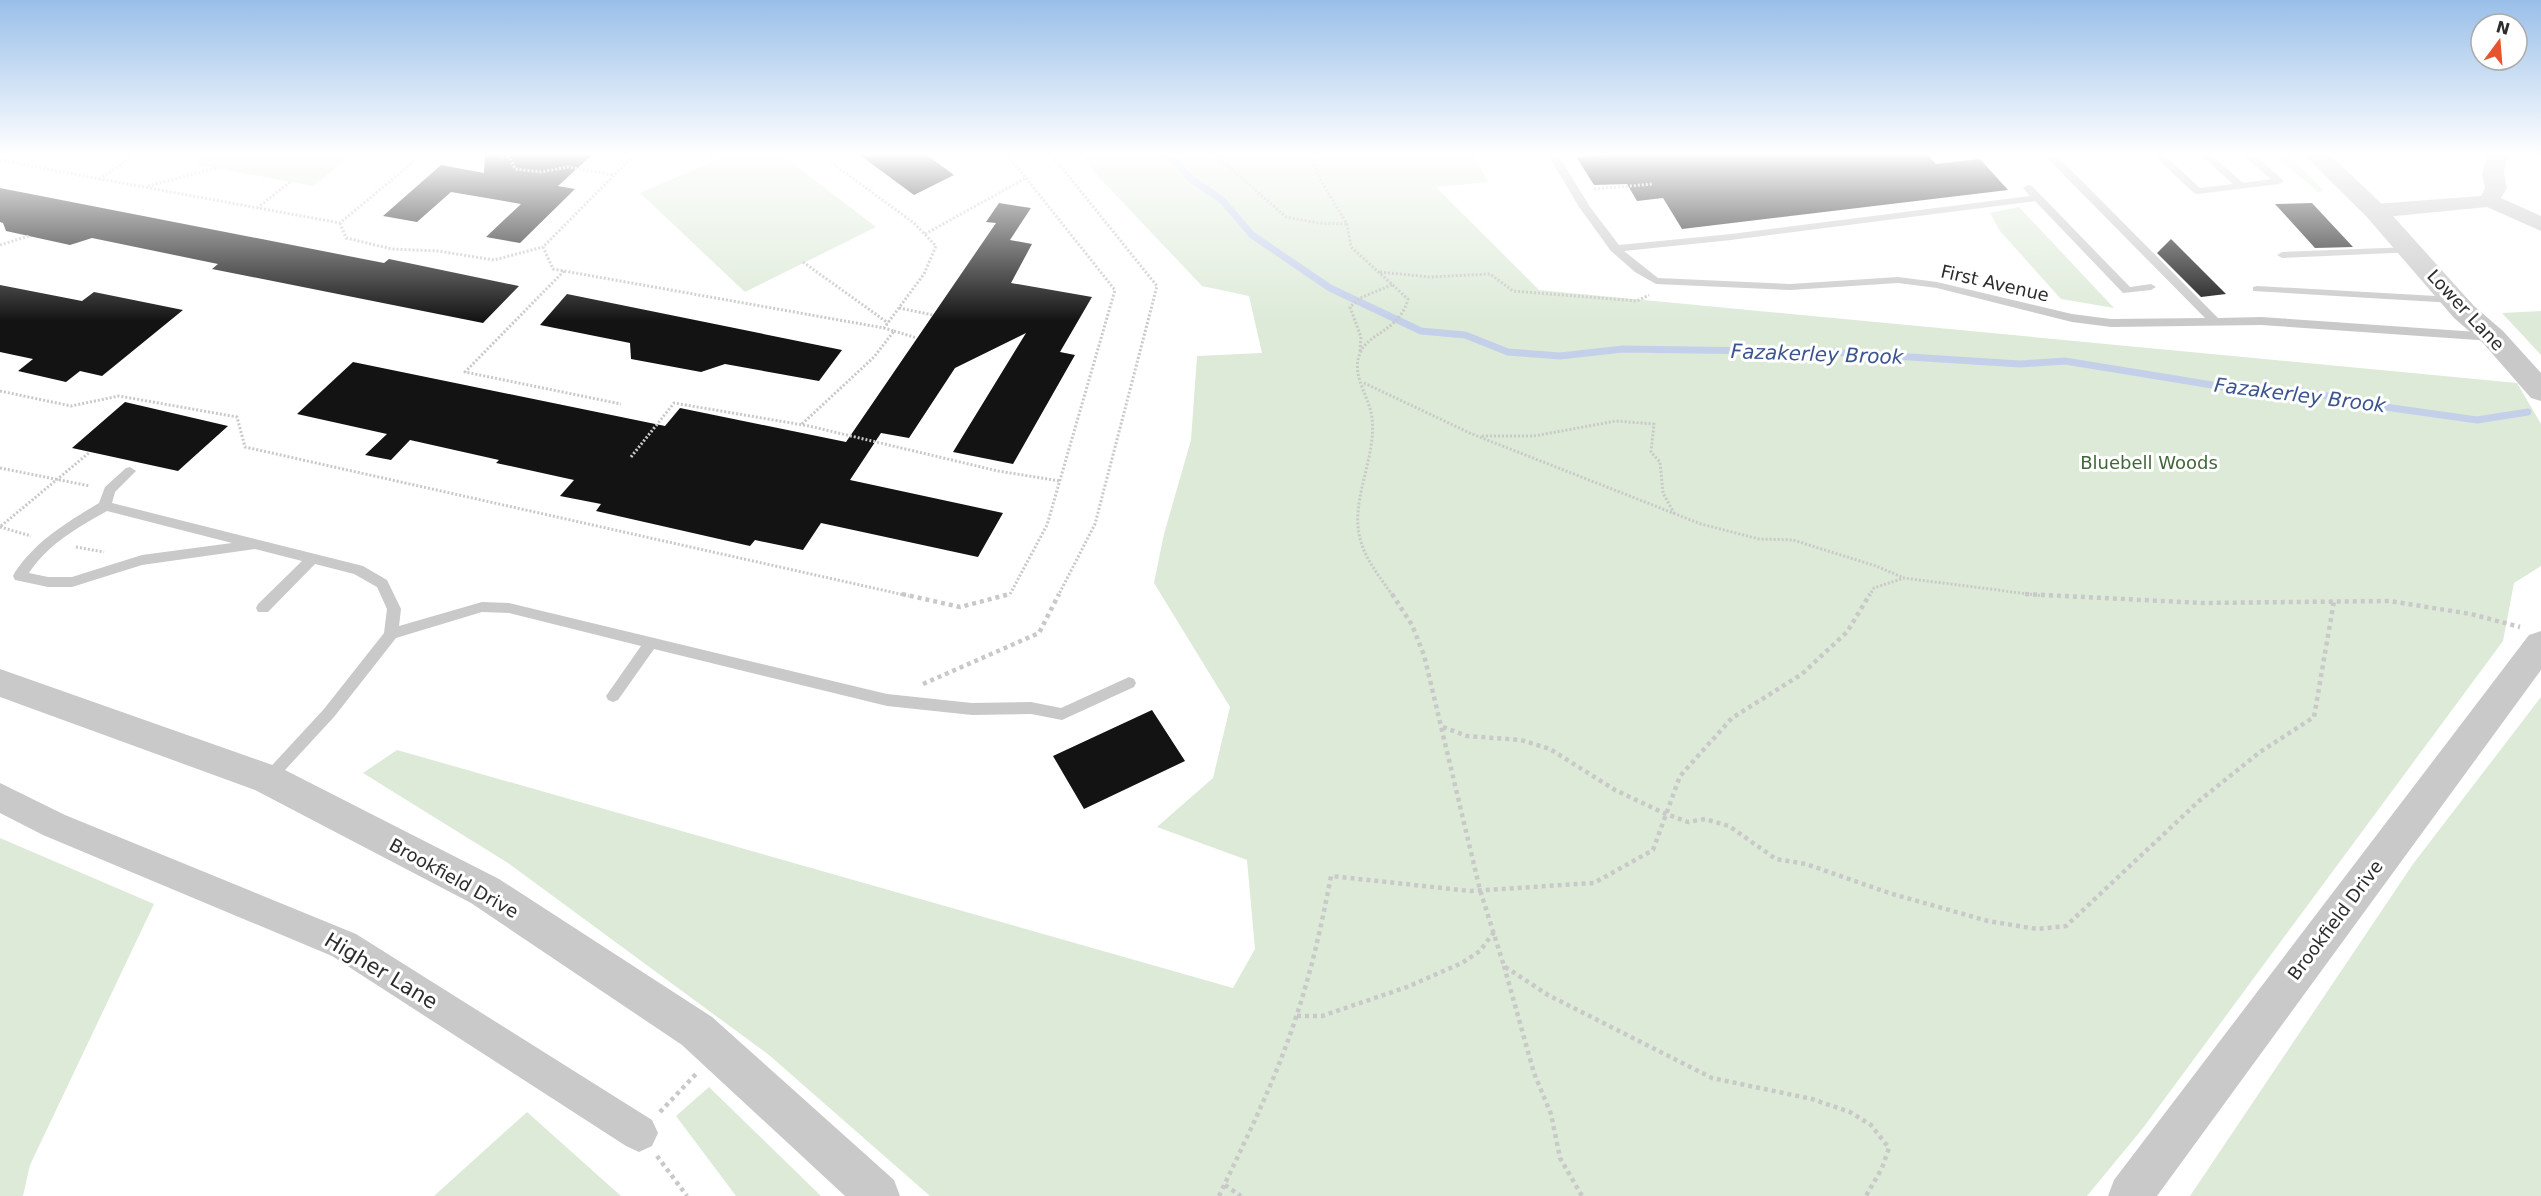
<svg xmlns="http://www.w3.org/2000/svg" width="2541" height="1196" viewBox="0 0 2541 1196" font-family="'DejaVu Sans',sans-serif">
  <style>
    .green { fill: #ddead8 }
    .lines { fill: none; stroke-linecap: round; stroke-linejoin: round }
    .stream { stroke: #c4d0ea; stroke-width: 7 }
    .building { fill: #131313 }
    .path-far1 { stroke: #c9c9c9; stroke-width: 3; stroke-dasharray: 2 2; stroke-linecap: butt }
    .path { stroke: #c9c9c9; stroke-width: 4.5; stroke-dasharray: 4 4; stroke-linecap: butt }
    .service { fill: #c9c9c9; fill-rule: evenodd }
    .minor { fill: #c9c9c9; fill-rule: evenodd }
    .tertiary { fill: #c9c9c9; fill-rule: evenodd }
    .labels { text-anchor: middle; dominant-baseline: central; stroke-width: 6; stroke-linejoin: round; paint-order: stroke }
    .street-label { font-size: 18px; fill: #2c2c2c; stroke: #fff }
    .park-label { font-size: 18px; fill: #416739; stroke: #fff }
    .water-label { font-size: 20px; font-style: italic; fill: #3a548d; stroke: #fff }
    .near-street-label { font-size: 21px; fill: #2c2c2c; stroke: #fff }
  </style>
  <rect width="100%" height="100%" fill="#fff"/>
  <!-- green -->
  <path class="green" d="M209,153H355L313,186L194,164Z
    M733,153H779L876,227L745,292L640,193Z
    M1082,153H1473L1488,182L1436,187L1539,290L2517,383L2541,424V566L2514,583L2503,641L2143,1128L2087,1196H930L769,1055L508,863L363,773L397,750L1233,988L1255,949L1247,860L1157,827L1213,778L1230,707L1154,583L1164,534L1191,440L1197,356L1262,353L1249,296L1202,286L1095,173Z
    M2272,153H2286L2324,191L2318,192Z
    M2019,207L2114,308L2061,299L2000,231L1990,213Z
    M2541,311V355L2502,313Z
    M2541,697V1196H2190L2413,864Z
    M0,838L154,904L30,1165L23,1196H0Z
    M709,1087L821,1196H736L676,1116Z
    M527,1112L621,1196H434Z"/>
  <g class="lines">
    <!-- stream -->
    <path class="stream" d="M1163,153L1173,159L1190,178L1222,200L1252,235L1330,288L1421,331L1465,335L1508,352L1560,356L1623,349L1831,352L2020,364L2065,361L2255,392L2301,391L2385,407L2477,420L2528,412"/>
  </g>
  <!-- building -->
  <path class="building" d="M485,153H594L558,186L575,189L520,243L486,237L521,204L451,192L417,222L383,216L441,165L484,173Z
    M857,153H924L954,175L914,195Z
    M1619,153H1926L1936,164L1980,159L2008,190L1682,229L1663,198L1637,201L1627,184L1594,185L1577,158Z
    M0,188L384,263L389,259L519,286L483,323L212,269L218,264L92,238L70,245L6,231L3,223L0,222Z
    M999,203L1031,208L1010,240L1032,244L1011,283L1092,297L1060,352L1075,355L1013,464L953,452L1026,333L955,368L909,438L881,433L850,480L1003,513L978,557L821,523L803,550L755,540L750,546L596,511L601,504L560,496L574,480L496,463L499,460L410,440L391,460L365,455L387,434L297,414L353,362L665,426L680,408L846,442L996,223L986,222Z
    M2312,203L2353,247L2315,248L2275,204Z
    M2171,239L2226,294L2201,297L2157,253Z
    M0,285L82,301L94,292L183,310L102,376L80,371L66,382L18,371L33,359L0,352Z
    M567,294L842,350L819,381L725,364L701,372L631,359L630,343L540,325Z
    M125,402L228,426L178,471L72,448Z
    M1152,710L1185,761L1084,809L1053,756Z"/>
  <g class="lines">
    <!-- path-far1 -->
    <path class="path-far1" d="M137,153L100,179L340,223L424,153
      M479,153L510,158L515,169L541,172L568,167L614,175
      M636,153L543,247L553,269L884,328L924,274L936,246L914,223L818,153
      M705,153L715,161
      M1006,153L1115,290L1047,525L1009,596
      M1050,153L1157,286L1095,524L1058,596
      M1213,153L1286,217L1318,223L1347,224
      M1310,153L1321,181L1347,224L1351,247L1408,299C1399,333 1366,332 1359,356C1352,377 1370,398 1372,418C1377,460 1347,504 1362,545C1368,563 1382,580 1393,596
      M0,160L100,179
      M148,186L217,168
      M1594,189L1653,184
      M257,208L290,182
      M340,223L346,238L392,249L438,251L494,260L543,247
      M925,234L1026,178
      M0,245L29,236
      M803,262L888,323
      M564,271L465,372L621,404
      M1380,272L1430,277L1490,274L1513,291L1637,301L1649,295
      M899,308L933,315
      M894,331L917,338
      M1360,351L1361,337L1350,307L1360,298L1394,284
      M1364,383L1472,434L1701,524L1759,539L1793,540L1876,566L1904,578
      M0,391L71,406L119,396L237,417L245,447L909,596
      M802,424L874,357L894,331L884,328
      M1482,436H1534L1616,421L1654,424L1651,452L1660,462L1663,493L1674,513
      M631,457L674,403L809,426L998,471L1060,481
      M0,468L90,486
      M1,526L90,452
      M0,527L31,536
      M76,547L104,552
      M1869,596L1874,588L1904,578L2044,596"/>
    <!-- path -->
    <path class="path" d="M902,594L960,607L1010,594
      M1392,594L1412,625L1424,655L1480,890L1504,966L1548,995L1712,1078L1812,1099L1850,1112L1871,1125L1889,1148L1882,1168L1866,1196
      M2025,594L2202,603L2389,601L2471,614L2520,627
      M923,684L1039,633L1059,594
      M1443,727L1467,736L1521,740L1550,749L1615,790L1666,814L1688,822L1705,819L1729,826L1776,859L1806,864L1889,893L1988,921L2037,929L2066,926L2199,801L2260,752L2314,717L2334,601
      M1504,966L1534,1073L1551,1114L1560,1158L1582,1196
      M1297,1016H1322L1407,987L1462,963L1480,951L1494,932
      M660,1112L696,1074
      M657,1156L687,1196
      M1225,1185L1241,1196
      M1219,1196C1247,1137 1277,1077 1297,1014C1312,969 1322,923 1331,876L1470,891L1594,883L1653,850L1680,776L1732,718L1802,674L1847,632L1870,594"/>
    <!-- service -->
    <path class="service" d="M1547,153H1557L1590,207L1619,245L1731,234L2030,196L2023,188L2028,185L2032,186L2130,287L2151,284L2156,287L2151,290L2123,293L2035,201L1731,240L1624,251L1658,278L1790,284L1898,277L1937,282L2072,314L2111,319L2205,318L2049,160L2048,158L2053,155L2057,156L2218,318L2261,317L2492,333L2498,337L2492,341L2261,325L2111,327L2072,322L1937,288L1898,283L1790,290L1656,284L1635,272L1611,251L1579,207Z
      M2151,153H2162L2200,188L2233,184L2198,153H2209L2243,183L2271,179L2241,153H2252L2284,181L2279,184L2198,194L2194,193Z
      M2411,247L2415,248V252L2282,258L2277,255L2282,252Z
      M2257,286L2454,297L2460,300L2454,303L2253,291V287Z
      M130,467L136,471L115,492L112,503L363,566L387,580L401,609L399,626L482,602L509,603L887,694L972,703L1031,702L1061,708L1129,677L1134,679L1136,683L1134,687L1062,720L1031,714L972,715L887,706L654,649L618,700L613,702L608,700L606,696L641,646L509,613L482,612L396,638L334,717L273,783L268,785L263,783L261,779L263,775L324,709L384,633L387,609L377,587L354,574L315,564L268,612H258L256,608L258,604L302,561L255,549L142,565L72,587H48L15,580L13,576L15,572C37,540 66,523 99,503L105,487L126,468ZM107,511L232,543L142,555L72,577H48L29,573C48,544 77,528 107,511Z"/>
    <!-- minor -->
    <path class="minor" d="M2488,153H2515L2506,160L2504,173L2507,188L2501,198L2541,216V231L2487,207L2375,218L2367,216L2364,211L2367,206L2375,204L2481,196L2485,188L2482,173Z
      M0,783L65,815L356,934L652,1120L658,1133L652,1146L639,1152L626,1146L332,956L43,835L0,813Z"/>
    <!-- tertiary -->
    <path class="tertiary" d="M2302,153H2328L2384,206L2474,306L2503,331L2541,373V401L2531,398L2483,343L2454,318L2366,216Z
      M2541,631V670L2157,1196H2108L2114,1180L2529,635Z
      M0,669L281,768L499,879L712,1017L894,1180L900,1196H845L682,1045L471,903L255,790L0,697Z"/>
  </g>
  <!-- sky -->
  <linearGradient id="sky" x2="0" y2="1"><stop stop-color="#99bfe9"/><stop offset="0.48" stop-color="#fff"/><stop offset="1" stop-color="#fff" stop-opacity="0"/></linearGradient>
  <rect width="2541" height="321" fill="url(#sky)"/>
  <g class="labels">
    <!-- street labels -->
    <g class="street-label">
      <text transform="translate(1995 283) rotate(13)">First Avenue</text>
      <text transform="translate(2466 310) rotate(47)">Lower Lane</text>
      <text transform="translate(454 878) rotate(29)">Brookfield Drive</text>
      <text transform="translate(2335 920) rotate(-53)">Brookfield Drive</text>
    </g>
    <!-- park labels -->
    <g class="park-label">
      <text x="2149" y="462">Bluebell Woods</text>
    </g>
    <!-- water labels -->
    <g class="water-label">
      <text transform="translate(1817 354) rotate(2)">Fazakerley Brook</text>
      <text transform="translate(2300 395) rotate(7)">Fazakerley Brook</text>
    </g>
    <!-- near-street labels -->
    <g class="near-street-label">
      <text transform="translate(381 971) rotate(31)">Higher Lane</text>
    </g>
  </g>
  <!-- north arrow -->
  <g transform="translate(2499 42) rotate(16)"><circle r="28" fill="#ffffff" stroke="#ababab" stroke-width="1.5"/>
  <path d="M0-4.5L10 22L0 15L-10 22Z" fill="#e6542b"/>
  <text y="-9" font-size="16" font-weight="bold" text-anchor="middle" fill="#2c2c2c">N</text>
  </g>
</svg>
